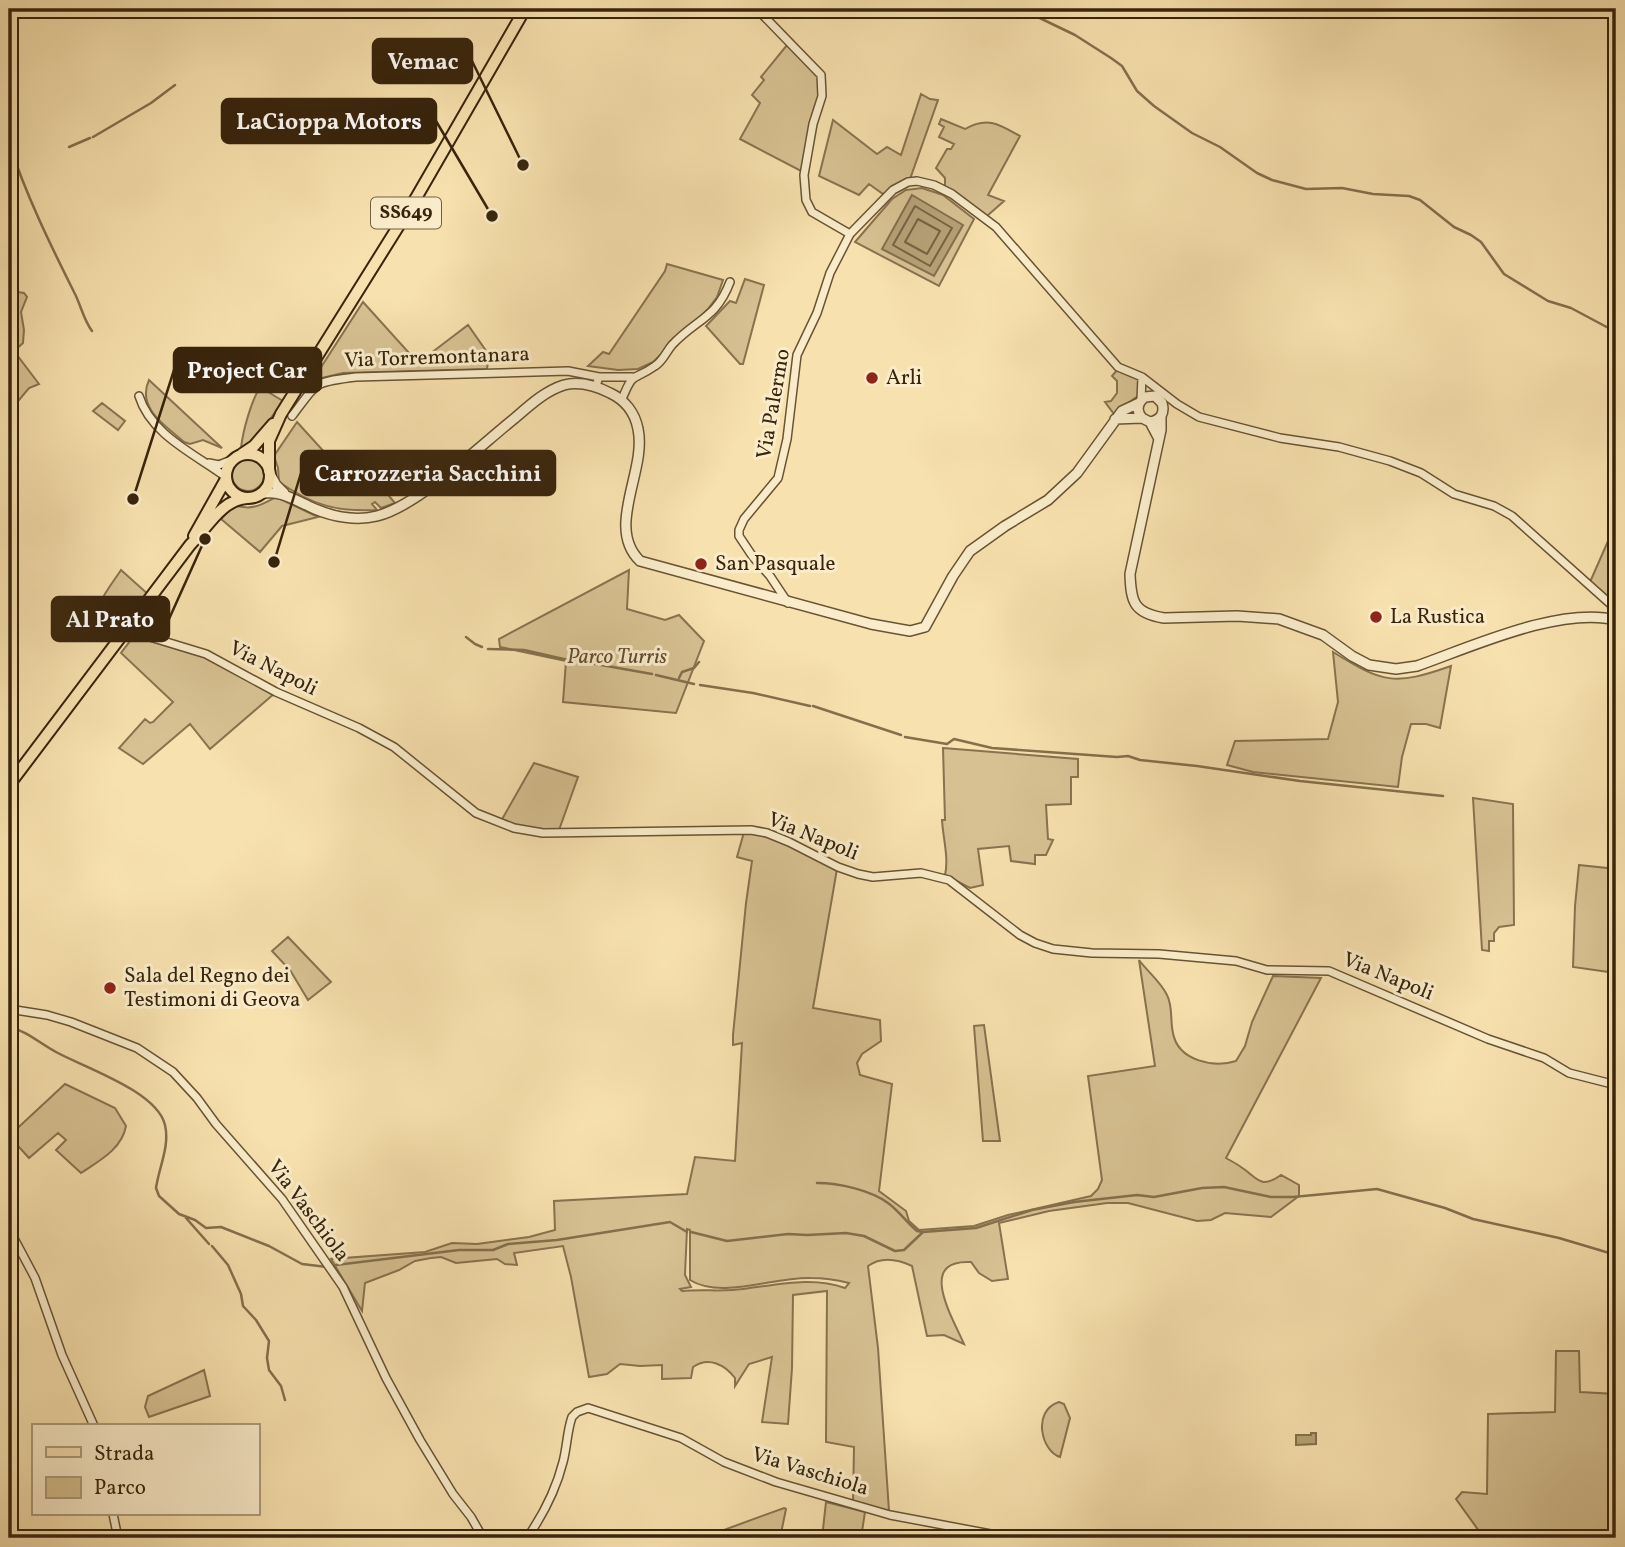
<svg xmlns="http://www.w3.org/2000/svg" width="1625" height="1547" viewBox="0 0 1625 1547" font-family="Vollkorn,serif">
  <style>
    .green { fill: #d7c192; stroke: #88724f; stroke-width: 2; fill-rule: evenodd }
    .water { fill: #b6a177; stroke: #846f4c; stroke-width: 2 }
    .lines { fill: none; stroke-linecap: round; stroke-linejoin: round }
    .shore { stroke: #776242; stroke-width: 2 }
    .stream { stroke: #846f4c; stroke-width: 2.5 }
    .minor-casing { stroke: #685334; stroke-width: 10 }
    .tertiary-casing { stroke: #685334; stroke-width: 12 }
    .primary-casing { stroke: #38240c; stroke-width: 14 }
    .minor { stroke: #faecca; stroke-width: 7 }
    .tertiary { stroke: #faecca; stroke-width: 9 }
    .primary { stroke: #f7e1ae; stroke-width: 10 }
    .poi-dot { fill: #8f2418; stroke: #faecca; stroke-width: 2.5 }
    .labels { text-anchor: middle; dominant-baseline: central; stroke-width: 6; stroke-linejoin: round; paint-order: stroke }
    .shield { fill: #faecca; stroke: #726045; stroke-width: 2 }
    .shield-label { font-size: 19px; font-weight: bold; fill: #38240c }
    .street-label { font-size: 21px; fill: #38240c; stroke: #faecca }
    .poi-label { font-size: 21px; fill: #38240c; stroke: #faecca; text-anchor: start }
    .park-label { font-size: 21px; font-style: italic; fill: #604b2e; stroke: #faecca }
    .leader { fill: none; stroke: #38240c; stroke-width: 2.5 }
    .callout-dot { fill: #38240c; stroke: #faecca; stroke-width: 2.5 }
    .callout { fill: #38240c; stroke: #38240c; stroke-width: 2.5 }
    .callout-label { font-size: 23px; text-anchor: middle; font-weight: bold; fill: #fff }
  </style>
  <rect width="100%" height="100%" fill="#f7e1ae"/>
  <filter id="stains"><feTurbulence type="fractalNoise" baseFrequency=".00286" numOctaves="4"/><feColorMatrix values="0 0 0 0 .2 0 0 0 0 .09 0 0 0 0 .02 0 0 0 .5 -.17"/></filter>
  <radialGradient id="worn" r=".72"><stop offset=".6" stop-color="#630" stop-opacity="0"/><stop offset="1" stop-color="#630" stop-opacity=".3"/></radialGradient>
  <!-- green -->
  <path class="green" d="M787,45L820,76L821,97L803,172L740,139L760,103L752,95L764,80L761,77Z
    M921,94L930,99L938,100L910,179L883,194L869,184L859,195L819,176L833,120L877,154L887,147L901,155Z
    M941,119L965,129C987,116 999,124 1020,136L988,195L1004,201L987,216L945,187V178L936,168L947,149H951L954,144L939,137L944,127L939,124Z
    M922,188L943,195L974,219L939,286L855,242L892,199L906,190Z
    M667,264L723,280L717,297L708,309L653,362L638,369L618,370L588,366L603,352L609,354L665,271Z
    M745,279L764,285L743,364H740L706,326L730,301L736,303Z
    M9,283L12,297L18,292L24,293L27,297L21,312L24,330L23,343L14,351L39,384L29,388L9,412Z
    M363,302L418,363L468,325L489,355L487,369L343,373L322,378L309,386Z
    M1118,369L1138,379L1141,383L1139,395L1114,414L1105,402L1111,401L1117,393V381L1112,376Z
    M149,380L222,448L203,440L190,444L184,442C166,426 136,408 149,380Z
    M260,387L283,401L254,442L241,448C243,430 251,402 260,387Z
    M102,403L125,421L118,430L93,411Z
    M297,422L346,476L362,464L395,503L381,508L375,502L372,504L377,510C336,512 312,505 279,482L278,468L274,456Z
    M232 475a16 16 0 1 1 32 0a16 16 0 1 1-32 0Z
    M276,497L318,517L282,526L260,552L221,519L234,505C252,511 261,505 276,497Z
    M1612,532H1616V604L1590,582Z
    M121,570L149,595L113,641C109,638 102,636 98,632C85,616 112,584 121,570Z
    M629,570L627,609L665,620L679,615L704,641L676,713L563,702L566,661L500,647L499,639Z
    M134,636L207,658L275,693L210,749L190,724L143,764L119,748L145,719L150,723L153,722L173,702L121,653Z
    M1333,652C1383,683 1394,686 1451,666L1440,728L1426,724H1411L1402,757L1398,787L1253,772L1227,765L1235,741L1328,739L1338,702Z
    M943,748L1078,759V777H1071V804L1046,805L1048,839L1053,840L1046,855H1035V864L1011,861L1009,846L978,849L983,885L970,888L945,875C949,858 943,838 942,820H945Z
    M534,763L578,777L559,830L528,828L501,821Z
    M1473,798L1513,804L1514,925L1499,927L1494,933V941H1489V951L1482,950Z
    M744,832L780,839L837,869L813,1008L880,1020L881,1041L862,1054L857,1063L860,1075L892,1084L879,1191L906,1211L909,1221L919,1230L974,1226L1008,1215L1091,1196L1098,1189L1102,1180L1088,1076L1155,1066L1139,960C1147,971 1161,982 1167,995C1173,1006 1170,1021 1173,1033C1178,1061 1214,1068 1236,1061L1245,1046L1252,1022L1273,976L1321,978L1226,1158C1231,1161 1237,1164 1241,1167C1258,1178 1260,1190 1281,1175L1299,1185V1196L1271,1217L1225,1213L1211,1220L1197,1221L1128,1203H1107L1049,1211L999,1223L1008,1279L992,1281L979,1273L971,1262C916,1259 953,1318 964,1344L944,1335L927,1336L912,1266C897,1259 882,1256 868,1266L878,1348L889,1511L853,1502L854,1447L826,1442L827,1291L793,1295L792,1368L788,1424L762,1422L772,1357L749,1364L735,1386V1378C725,1365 709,1356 693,1367L691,1378L662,1379V1365L640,1366L620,1364L607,1374L589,1377L571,1277L563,1246L514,1253L517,1265L505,1264L497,1259L456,1263L441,1257L431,1258L415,1261L399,1270L365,1283L362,1311L331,1259L425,1252L452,1243L477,1244L529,1237L555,1230L554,1201L687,1194L695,1157L735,1161L742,1043L733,1045V1035L746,903L752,861L737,857ZM687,1229L690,1230V1280C722,1300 775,1276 811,1278C823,1278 837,1280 849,1283L845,1288C812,1276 777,1285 743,1289C723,1292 702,1289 682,1291L680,1289L691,1287L685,1275Z
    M1579,865L1616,869V973L1573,967L1575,906Z
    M288,937L331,982L308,1000L290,970L272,951Z
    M984,1025L1000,1141H983L974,1026Z
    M65,1084L115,1108L126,1126C122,1149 99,1161 81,1173L56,1150L66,1140L58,1133L29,1158L9,1136Z
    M1556,1351H1579L1580,1392L1616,1394V1538H1484L1456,1499L1462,1492L1487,1494L1488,1414L1555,1412Z
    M204,1370L210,1396L149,1417L145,1407L148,1396Z
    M1059,1402L1064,1404L1070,1418L1060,1457C1042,1452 1031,1411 1059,1402Z
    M826,1502L865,1512L861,1538H822Z
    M784,1508L786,1509L780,1538H724L721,1531Z"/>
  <!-- water -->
  <path class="water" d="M912,195L963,225L934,276L882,249Z
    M1311,1433H1316V1444L1296,1445V1435H1311Z"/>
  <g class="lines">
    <!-- shore -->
    <path class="shore" d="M915,206L952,228L930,266L893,245Z
      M918,219L940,231L927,254L905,242Z"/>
    <!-- stream -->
    <path class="stream" d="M1021,9L1075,35L1111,58L1122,66L1137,91L1154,106L1192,133L1220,147L1257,173L1272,180L1306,189L1342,188L1373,194L1409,196L1420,200L1454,227L1471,235L1481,242L1504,274L1548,301L1571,308L1616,332
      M93,137L151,103L175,85
      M9,143C26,195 50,244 74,292C81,305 83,319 92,331
      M69,147L90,138
      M466,637L475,644L482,647
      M488,649L524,650L568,660
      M573,660L652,674
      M656,675L694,684
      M679,678L682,672L694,668L699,662
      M700,685L753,693L810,706
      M813,706L901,735
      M905,737L947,744L954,739L992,748L1117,757L1128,756L1140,760L1197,766L1300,781L1443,796
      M9,1027C27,1031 39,1043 56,1052C83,1067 157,1091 165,1125C170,1146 159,1167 156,1188L159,1196L179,1214L195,1220L206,1228L221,1227L269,1246L302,1264L327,1267
      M817,1183C839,1183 870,1190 888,1203C899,1211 907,1223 917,1231L923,1232
      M186,1218L209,1244
      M691,1232L727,1241L788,1234L807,1235L846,1233L864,1236L895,1251L904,1250L923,1232L976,1228L1032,1210L1074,1202L1137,1195L1154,1197L1202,1188L1224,1187L1271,1197H1293L1377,1189L1445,1208L1473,1219L1559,1238L1616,1255
      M212,1246L228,1265L241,1294L243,1306L256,1320L269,1341L267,1358L269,1370L281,1386L285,1400
      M336,1265L459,1250H493L508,1244L557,1240L670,1222L687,1232"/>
    <defs>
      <path id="minor" d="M757,9L821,75L822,96L813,124L804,175L806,200L812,212L850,234
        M596,386L599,377H632
        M139,396C151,435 195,454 226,477
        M622,399C634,370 632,382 655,366C663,361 666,352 672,345C696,319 716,319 730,282
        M1141,400L1142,377
        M292,416C318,382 313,382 356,377L568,371L599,377
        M209,463L219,465L234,459
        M788,603L770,576L753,557L739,536V530L744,519L778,478L787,439L797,355L817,313L830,273L850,234L893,190L908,182L917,181L934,185L952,194L996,227L1118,367L1142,377L1177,404L1199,417L1280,438L1339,447L1390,461L1421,473L1454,494L1494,506L1512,516L1616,609
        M127,630L206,654L276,692L359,728L394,747L476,813L514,828L543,833L751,830L767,833L789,842L838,867L858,874L873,877L921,873L949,880L1020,935L1035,943L1053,949L1092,953L1159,954L1236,961L1267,970L1329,971L1488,1039L1544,1058L1569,1073L1616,1085
        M9,1009L47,1015L71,1022L137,1048L173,1072L197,1098L216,1124L282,1199L343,1287L386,1378L420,1440L453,1494L471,1517L483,1538
        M9,1229L35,1278L62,1355L94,1426
        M113,1514L118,1538
        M527,1538C543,1515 556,1490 563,1462C567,1447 567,1431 572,1417L577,1412L588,1408L681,1438L724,1462L776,1482L890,1515L1012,1538"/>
      <path id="tertiary" d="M1161,416V430L1130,574C1131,601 1133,613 1164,618L1237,616L1279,619L1323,635L1352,656L1369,665L1396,669L1417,666C1471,647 1560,606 1616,620
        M1142,418C1136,411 1137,403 1145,397L1155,396L1162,403C1165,413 1161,420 1150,422
        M1115,419L1142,418L1150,422L1159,439
        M270,474L276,485L284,493
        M260,494C281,489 296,501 315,509C334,517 357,521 377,516C418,506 481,445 515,418C530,405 545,391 564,385C580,381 596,386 610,393C625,400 635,413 638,429C647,471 605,527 640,561L871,624L910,631L925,627L953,576L970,551L1005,526L1048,500L1077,473L1122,411L1139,403"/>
      <path id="primary" d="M242,454L254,446L273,424
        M226 476a22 22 0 1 1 44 0a22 22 0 1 1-44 0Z
        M269,471V441L281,414L416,198L525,9
        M194,536L226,479
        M9,785L190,545C208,527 221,500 247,498"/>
    </defs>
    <!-- minor casing -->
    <use href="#minor" class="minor-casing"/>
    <!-- tertiary casing -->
    <use href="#tertiary" class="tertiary-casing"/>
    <!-- primary casing -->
    <use href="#primary" class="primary-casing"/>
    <!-- minor -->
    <use href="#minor" class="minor"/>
    <!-- tertiary -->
    <use href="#tertiary" class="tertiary"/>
    <!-- primary -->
    <use href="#primary" class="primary"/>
  </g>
  <!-- markers -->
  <g class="poi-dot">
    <circle cx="872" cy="378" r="7"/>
    <circle cx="701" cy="564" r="7"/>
    <circle cx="1376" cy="617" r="7"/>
    <circle cx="110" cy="988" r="7"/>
  </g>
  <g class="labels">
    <!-- shield labels -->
    <rect class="shield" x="371" y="197.5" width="70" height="31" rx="5"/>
    <g class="shield-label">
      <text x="406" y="213">SS649</text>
    </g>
    <!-- street labels -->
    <g class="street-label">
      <text transform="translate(437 358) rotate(-2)">Via Torremontanara</text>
      <text transform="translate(774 404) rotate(-80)">Via Palermo</text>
      <text transform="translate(273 669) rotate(27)">Via Napoli</text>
      <text transform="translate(813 837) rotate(22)">Via Napoli</text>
      <text transform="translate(1388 977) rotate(22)">Via Napoli</text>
      <text transform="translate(308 1211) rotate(53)">Via Vaschiola</text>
      <text transform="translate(810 1472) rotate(17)">Via Vaschiola</text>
    </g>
    <!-- poi labels -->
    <g class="poi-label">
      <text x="886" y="378">Arli</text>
      <text x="715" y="564">San Pasquale</text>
      <text x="1390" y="617">La Rustica</text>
      <text x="124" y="976">Sala del Regno dei<tspan x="124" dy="24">Testimoni di Geova</tspan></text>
    </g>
    <!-- park labels -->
    <g class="park-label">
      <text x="617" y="657">Parco Turris</text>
    </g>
  </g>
  <!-- callouts -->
  <path class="leader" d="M523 165L472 61M492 216L436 121M133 499L174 370M274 562L301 473M205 539L169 619"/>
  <g class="callout-dot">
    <circle cx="523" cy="165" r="7"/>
    <circle cx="492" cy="216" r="7"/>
    <circle cx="133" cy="499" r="7"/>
    <circle cx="274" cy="562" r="7"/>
    <circle cx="205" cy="539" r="7"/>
  </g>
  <g class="callout">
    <rect x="373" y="39" width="99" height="44" rx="7"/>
    <rect x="222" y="99" width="214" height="44" rx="7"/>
    <rect x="174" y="348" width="147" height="44" rx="7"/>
    <rect x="301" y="451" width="254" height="44" rx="7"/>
    <rect x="52" y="597" width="117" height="44" rx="7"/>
  </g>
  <g class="callout-label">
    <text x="423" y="69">Vemac</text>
    <text x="329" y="129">LaCioppa Motors</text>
    <text x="247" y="378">Project Car</text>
    <text x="428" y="481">Carrozzeria Sacchini</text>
    <text x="110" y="627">Al Prato</text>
  </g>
  <!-- margin -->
  <rect width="1625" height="1547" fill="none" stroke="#f7e1ae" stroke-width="35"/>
  <rect x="10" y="10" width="1604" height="1526" fill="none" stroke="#38240c" stroke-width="3.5"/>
  <rect x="18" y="18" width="1590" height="1512" fill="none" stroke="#38240c" stroke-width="2"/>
  <!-- legend -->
  <rect x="32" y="1424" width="228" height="91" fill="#faecca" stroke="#ac9c7e" stroke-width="2"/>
  <rect x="46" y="1447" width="35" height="10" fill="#f7e1ae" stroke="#ac9c7e" stroke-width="2"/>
  <text x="94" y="1460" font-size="21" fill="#38240c">Strada</text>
  <rect x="46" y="1477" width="35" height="21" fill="#d7c192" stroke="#ac9c7e" stroke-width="2"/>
  <text x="94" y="1494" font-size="21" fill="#38240c">Parco</text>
  <rect width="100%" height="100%" filter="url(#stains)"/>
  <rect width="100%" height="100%" fill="url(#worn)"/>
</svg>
